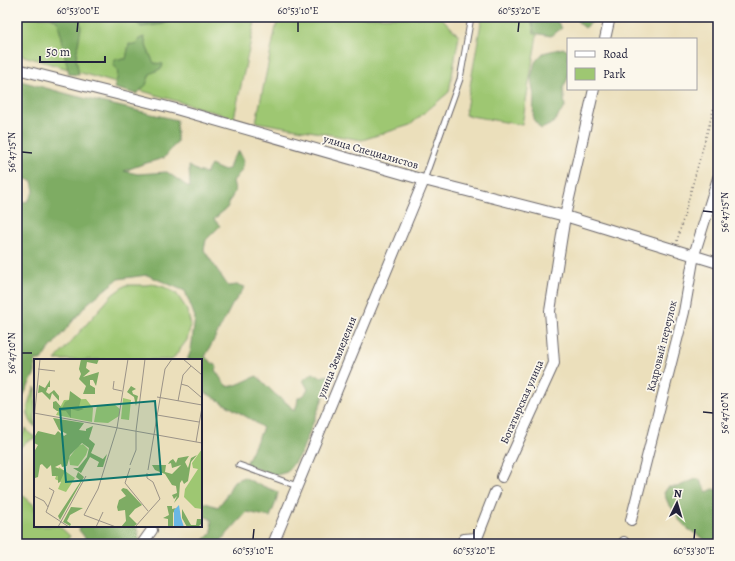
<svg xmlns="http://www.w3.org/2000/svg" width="735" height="561" viewBox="0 0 735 561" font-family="Alegreya,serif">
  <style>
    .green { fill: #9ec772; stroke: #607456 }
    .forest { fill: #7eac64; stroke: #506750 }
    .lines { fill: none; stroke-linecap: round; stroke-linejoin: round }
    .lane-casing { stroke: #686468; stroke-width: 7 }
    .street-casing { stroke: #686468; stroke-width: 12 }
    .path { stroke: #686468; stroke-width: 1.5; stroke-dasharray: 1 3; stroke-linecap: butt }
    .lane { stroke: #fff; stroke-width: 5 }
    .street { stroke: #fff; stroke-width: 10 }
    .ticks { fill: none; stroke: #22223b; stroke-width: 1.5 }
    .labels { text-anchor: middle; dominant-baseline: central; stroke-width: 3.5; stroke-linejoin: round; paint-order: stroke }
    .street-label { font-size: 11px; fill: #22223b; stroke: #fbf7ec }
    .inset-road { fill: none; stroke: #9b9388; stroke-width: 1 }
    .view { fill: #0f766e; fill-opacity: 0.15; stroke: #0f766e; stroke-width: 2 }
    .inset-edge { fill: none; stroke: #22223b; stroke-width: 2 }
    .neatline { fill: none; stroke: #22223b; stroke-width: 1.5 }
    .ticks-label { font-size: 10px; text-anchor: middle; fill: #22223b }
  </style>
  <rect width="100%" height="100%" fill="#fbf7ec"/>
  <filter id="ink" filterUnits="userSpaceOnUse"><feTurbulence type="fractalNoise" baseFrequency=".025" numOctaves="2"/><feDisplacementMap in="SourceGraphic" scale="8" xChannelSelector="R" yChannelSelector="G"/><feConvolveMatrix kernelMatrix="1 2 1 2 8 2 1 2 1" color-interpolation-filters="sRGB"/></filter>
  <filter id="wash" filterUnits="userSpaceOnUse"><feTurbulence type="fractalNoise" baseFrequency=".012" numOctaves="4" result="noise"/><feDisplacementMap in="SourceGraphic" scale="16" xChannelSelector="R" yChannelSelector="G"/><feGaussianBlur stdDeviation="0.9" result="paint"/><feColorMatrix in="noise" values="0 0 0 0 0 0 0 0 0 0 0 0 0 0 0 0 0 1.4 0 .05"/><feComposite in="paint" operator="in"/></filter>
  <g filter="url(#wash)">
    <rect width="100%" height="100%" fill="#ebdfbb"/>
    <!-- green -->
    <path class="green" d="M17,17H256L234,118L17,54Z
      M278,17H441L459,36L449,92L410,125L362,140L256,122Z
      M482,17H540L522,125L465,115Z
      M153,284L164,287L176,293L186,308L191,325L187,340L172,360H55L113,294L126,285H146Z
      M35,387V427C23,414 28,401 35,387Z
      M26,428L30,434L35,437V438L26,442L20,448H17V440L23,434Z
      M17,490L35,506V526H59L70,536L64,544H17Z"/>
    <!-- forest -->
    <path class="forest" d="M51,17H80L81,28L78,45L76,58L79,75L69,74L63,47L62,38L60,32L58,22Z
      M129,17H179L163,24L141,27L135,21Z
      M531,17H554L562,28L551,36L534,33Z
      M576,17H598L585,28L578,22Z
      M144,37L147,48L154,63L163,64L162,68L150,74L146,85L137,94L114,88C117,78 121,73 113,64L116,59H126L129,44L136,45L139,39Z
      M563,48L568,51V78L563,88L565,107L552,124L541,129L533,119L534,96L531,78L535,62L543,53Z
      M17,80L75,96L177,120V142L164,158L143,164L124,171L138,174L167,172L190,188L189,166L198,171L206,173L211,165L222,170L229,169L232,159L239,151L244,161L242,170L233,181L235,190L227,208L214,219L220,226L206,240L204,250L228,286L237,285L245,287L232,305L205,357L217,367L215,370C219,375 222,382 227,386C232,389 250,378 257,376L276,395L288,404L294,411L297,405L298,398L305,394L308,389L303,380L313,373L320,377L330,375L324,395L301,453L287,472L277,475L260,470L246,464L263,428L252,420L201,390V360H187L190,353L192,343L195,317L185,291L147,275L118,279L88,303L46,353L42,360H35V373L20,402L21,425L17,431V204L28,201L34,191L32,181L17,176Z
      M244,477L255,483L278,492L276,502L270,517L247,512L218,544H200L212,532L211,519L201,515V505L202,502L218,507L225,498L234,481Z
      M696,479H699L707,492L713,489L718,490V544H712L688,529L679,520L675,512L668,503L664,493L668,487H677Z
      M80,526H137L139,538L136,544H92L86,539L79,530Z"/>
  </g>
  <g filter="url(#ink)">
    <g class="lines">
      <defs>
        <path id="lane" d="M424,180L460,79L471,17
          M239,465L297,486"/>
        <path id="street" d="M605,39L610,17
          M17,69L176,109L424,180L565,216L718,263
          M502,477L554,363L550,311L565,216L594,89
          M631,520L684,312L694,255L718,178
          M142,544L152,530
          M273,544L424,180
          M461,544L464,539L477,538L495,492
          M623,544L624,542"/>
      </defs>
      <!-- lane casing -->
      <use href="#lane" class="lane-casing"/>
      <!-- street casing -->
      <use href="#street" class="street-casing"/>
      <!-- path -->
      <path class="path" d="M677,241L718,93"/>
      <!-- lane -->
      <use href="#lane" class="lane"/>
      <!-- street -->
      <use href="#street" class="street"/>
    </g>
  </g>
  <!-- ticks -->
  <path class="ticks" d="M77,32L78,22M298,32V22M518,32L519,22M22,152L32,153M703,211L713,212M22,353H32M703,412L713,413M253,539L254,529M474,539V529M694,539L695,529"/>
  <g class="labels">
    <!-- street labels -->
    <g class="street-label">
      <text transform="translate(371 152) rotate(16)">улица Специалистов</text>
      <text transform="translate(662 346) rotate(-76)">Кадровый переулок</text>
      <text transform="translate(337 357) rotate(-68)">улица Земледелия</text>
      <text transform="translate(522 402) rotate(-66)">Богатырская улица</text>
    </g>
  </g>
  <!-- overview -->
  <g transform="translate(34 359)">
    <rect width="168" height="168" fill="#ebdfbb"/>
    <path d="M89,39L97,41L95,61L87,60ZM52,40L59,49L58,63L22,56L30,41ZM63,46H81L86,50L85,57L74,64L60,63ZM49,85L54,90L52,96L44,107L36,106L35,99L44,87ZM168,90V150L161,149L150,138L151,130L164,110L159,109L158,104ZM25,108L41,119L32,133L24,130L27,123L21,120Z" fill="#9ec772"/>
    <path d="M47,0H65L63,5L53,3L52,9L56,12L49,18L65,13L62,27L59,21H56V26L61,29V35H49L52,27L45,20L47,15L45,10ZM16,21V28H19H14L12,33L15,35L20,31L25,37V42L18,34L16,41L8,33L4,34L5,26L11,29ZM97,27L102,30L98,32L99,35L104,37L102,47L100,38L93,33ZM36,32L47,40L45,48L50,50L44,52L37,50V59L32,52H23L19,49V43L22,42L28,49L31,43L35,41ZM19,59L50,64L45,71L52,72V70L59,67L55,80L61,85L57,94L69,100L73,95L69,108H63L65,103L56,98L47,114L39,109H44L53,98L55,89L48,84L36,96L33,107L28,108L27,105L21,108L31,112L26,123L24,124V117H18L17,106L13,110L8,105L6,106L4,118L1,119L0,93L4,86L0,84V72L1,77L4,72L21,76L24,72L30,77L33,75L25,71ZM163,96L157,103L154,122L150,125L148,121L146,124L145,138L140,144L143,137L140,140L138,136L143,134L142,127L138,126L131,115L121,111L118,106H132L131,113L138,115L147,106L138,109L137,104L134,105L136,102L139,100L142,104L144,99L155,97L151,103L154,109L157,99ZM44,113L50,118L26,161L24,157L47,122L42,118ZM89,129L93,130L108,146L101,150L95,157L103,165L99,168H87L92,162L91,151L84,152L83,148L85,141L92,137L87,131ZM133,147H138V150L142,149L139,154V168H134V160L129,159L135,156ZM37,148L49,149L36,156L33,162L37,165L36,167L29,163ZM148,150L157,166H162L163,160H167L168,164L164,168H153L148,159Z" fill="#7eac64"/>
    <path d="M145,146L147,159L150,168H140V151Z" fill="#6ab7e4"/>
    <path class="inset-road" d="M149,0L168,16M4,10L21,12M80,22L79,30L88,32M147,25L154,27L168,39M123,38L168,46M144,42L149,16L157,7M0,54L168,84M123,56L165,63M0,61L6,0M162,83L168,48M96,106L102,91V72L111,0M96,109L91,124L114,152M114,111L131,10L138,0M0,137L10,142L14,148L12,153L35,168M14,148L20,132L15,129M24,168L52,117M62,168L69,153M82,168L50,156L64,130L83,69L94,0M101,168L126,140L119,123L113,119V114"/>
    <path class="view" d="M121,42L127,115L32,123L26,50Z"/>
    <rect width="168" height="168" class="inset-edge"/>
  </g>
  <!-- margin -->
  <rect width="735" height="561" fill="none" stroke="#fbf7ec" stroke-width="44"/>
  <!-- legend -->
  <rect x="567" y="38" width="130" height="52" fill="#fbf7ec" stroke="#a4a2a5"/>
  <rect x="575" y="51" width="20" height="6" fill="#ffffff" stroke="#a4a2a5"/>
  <text x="603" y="58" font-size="12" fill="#22223b">Road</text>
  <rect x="575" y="68" width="20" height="12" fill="#9ec772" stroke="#a4a2a5"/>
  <text x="603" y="78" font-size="12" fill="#22223b">Park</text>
  <!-- north arrow -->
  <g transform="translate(677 503) rotate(5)" stroke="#fbf7ec" stroke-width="3" paint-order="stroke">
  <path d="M0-3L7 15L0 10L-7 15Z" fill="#22223b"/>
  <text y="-6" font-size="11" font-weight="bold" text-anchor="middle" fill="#22223b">N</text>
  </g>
  <!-- scale -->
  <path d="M40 56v6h65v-6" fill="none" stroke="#22223b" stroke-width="2"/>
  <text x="46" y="56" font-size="12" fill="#22223b" stroke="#fbf7ec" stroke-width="3" paint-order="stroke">50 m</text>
  <rect x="22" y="22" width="691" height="517" class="neatline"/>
  <g class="ticks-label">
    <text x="78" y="14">60°53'00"E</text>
    <text x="298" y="14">60°53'10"E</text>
    <text x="519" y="14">60°53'20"E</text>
    <text transform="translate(11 152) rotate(-90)" y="4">56°47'15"N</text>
    <text transform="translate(724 212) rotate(-90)" y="4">56°47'15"N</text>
    <text transform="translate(11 353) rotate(-90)" y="4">56°47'10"N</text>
    <text transform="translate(724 413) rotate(-90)" y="4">56°47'10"N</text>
    <text x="253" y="554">60°53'10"E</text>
    <text x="474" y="554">60°53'20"E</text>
    <text x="694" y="554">60°53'30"E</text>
  </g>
</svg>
